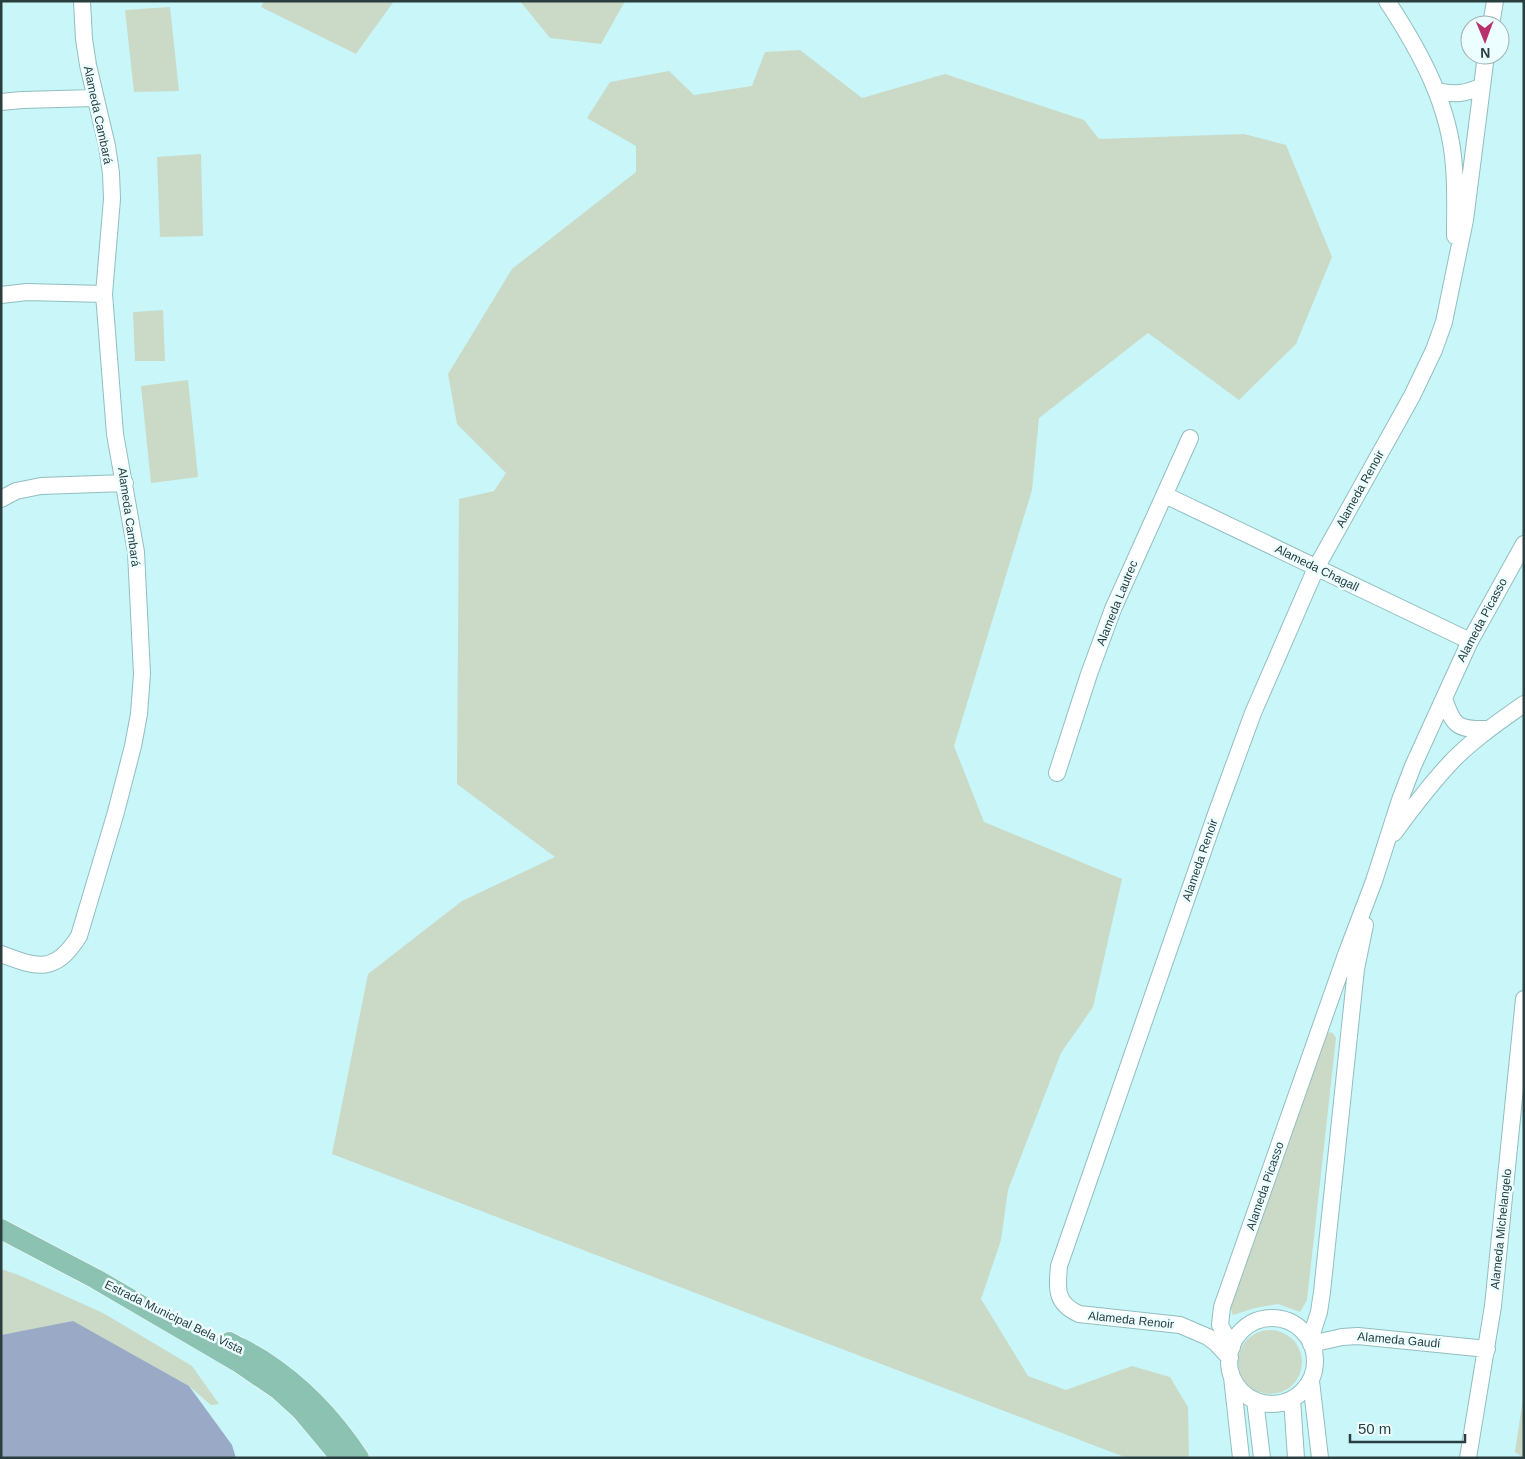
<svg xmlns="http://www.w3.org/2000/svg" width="1525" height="1459" viewBox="0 0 1525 1459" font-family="Helvetica,sans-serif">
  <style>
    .green { fill: #cbdac6 }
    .water { fill: #99a9c6 }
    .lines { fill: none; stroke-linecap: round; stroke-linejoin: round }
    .minor-casing { stroke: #91bec0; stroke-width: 18 }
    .major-casing { stroke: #fff; stroke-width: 21 }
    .minor { stroke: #fff; stroke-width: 16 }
    .major { stroke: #8bc2b1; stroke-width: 20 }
    .labels { text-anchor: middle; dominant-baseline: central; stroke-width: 5; stroke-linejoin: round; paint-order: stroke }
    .street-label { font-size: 12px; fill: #2b3e3f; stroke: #ecfeff }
  </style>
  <rect width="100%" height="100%" fill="#c8f6f9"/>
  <!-- green -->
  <path class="green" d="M264,1H394L356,54L261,7Z
    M520,1H625L601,44L550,38Z
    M170,7L179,91L134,92L125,10Z
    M800,50L862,98L945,74L1084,120L1099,139L1244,134L1286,145L1332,257L1296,344L1239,400L1148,333L1039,418L1032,490L954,746L984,822L1122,879L1093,1007L1061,1053L1008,1190L1001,1240L981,1299L1028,1376L1066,1390L1132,1366L1170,1377L1188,1407L1189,1458H1127L332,1154L368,974L462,901L555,857L457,784L459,499L494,491L506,473L457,424L448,374L512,269L636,172V146L587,118L610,82L669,71L694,95L752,86L765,52Z
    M201,154L203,236L160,237L157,157Z
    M163,310L165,361H135L133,312Z
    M188,380L198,477L151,483L141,386Z
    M1326,1032L1333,1033L1336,1038L1307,1300L1300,1312L1278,1304L1255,1308L1233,1315L1230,1306Z
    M1,1269L21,1276L103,1313L192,1366L219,1404L211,1405L189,1386L73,1322L1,1335Z
    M1238 1362a32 32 0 1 1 64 0a32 32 0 1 1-64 0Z
    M1524,1392V1458L1515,1452Z"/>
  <!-- water -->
  <path class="water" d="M73,1321L189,1386L232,1445L236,1458H1V1335Z"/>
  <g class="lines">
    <defs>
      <path id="minor" d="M1387,1C1420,51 1450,105 1454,167C1456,190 1455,213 1455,236
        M1491,25L1495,1
        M1437,91C1454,95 1466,94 1482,86
        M1,102L22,100L95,98
        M1,295L27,292L104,294
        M1165,495L1470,641
        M1,499L16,491L41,486L125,483
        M1444,698C1453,727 1458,730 1489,729
        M1057,773L1089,674L1113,609L1190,438
        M1394,833C1413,807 1432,782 1454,759C1475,738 1500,721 1524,704
        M1,954C38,968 55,974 79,936L116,812L133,746L139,714L142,674L136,552L115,434L104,294L112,199L111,173L107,146L88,65L84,39L82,1
        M1229 1361a43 43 0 1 1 86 0a43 43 0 1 1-86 0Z
        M1310,1340L1319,1312L1322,1292L1356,969L1365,925
        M1311,1344L1342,1337L1358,1336L1487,1349
        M1232,1347L1220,1325L1222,1307L1347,952L1374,881L1400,800L1413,766L1470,641L1524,544
        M1230,1358L1216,1343L1208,1337L1180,1325L1079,1314C1055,1303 1057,1289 1059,1266L1216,814L1253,713L1316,568L1412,396L1434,350L1444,322L1465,220L1486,55
        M1232,1377L1241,1458
        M1311,1381L1320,1458
        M1292,1399L1296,1458
        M1255,1400L1262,1458
        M1468,1458L1493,1306L1524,999"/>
      <path id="major" d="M1,1229L96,1279L238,1362L279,1390L301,1410L341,1458
        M229,1342C240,1348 252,1353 262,1360C301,1385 334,1420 359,1458"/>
    </defs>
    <!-- minor casing -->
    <use href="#minor" class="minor-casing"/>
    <!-- major casing -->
    <use href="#major" class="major-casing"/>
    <!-- minor -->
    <use href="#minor" class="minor"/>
    <!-- major -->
    <use href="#major" class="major"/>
  </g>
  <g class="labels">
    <!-- street labels -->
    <g class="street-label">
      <text transform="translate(98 115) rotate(78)">Alameda Cambará</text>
      <text transform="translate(1360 489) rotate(-61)">Alameda Renoir</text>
      <text transform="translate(129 517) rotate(82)">Alameda Cambará</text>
      <text transform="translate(1317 568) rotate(26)">Alameda Chagall</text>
      <text transform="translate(1117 603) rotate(-68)">Alameda Lautrec</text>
      <text transform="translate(1482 620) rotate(-62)">Alameda Picasso</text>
      <text transform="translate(1200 860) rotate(-71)">Alameda Renoir</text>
      <text transform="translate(1265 1186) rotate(-71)">Alameda Picasso</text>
      <text transform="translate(1501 1229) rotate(-84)">Alameda Michelangelo</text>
      <text transform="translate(174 1317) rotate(26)">Estrada Municipal Bela Vista</text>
      <text transform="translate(1131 1320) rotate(6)">Alameda Renoir</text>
      <text transform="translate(1399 1340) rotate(5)">Alameda Gaudí</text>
    </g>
  </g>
  <!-- border -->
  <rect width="1525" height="1459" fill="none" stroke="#2b3e3f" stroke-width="5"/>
  <!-- north arrow -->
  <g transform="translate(1485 40) rotate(179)"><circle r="24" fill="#ecfeff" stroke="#9fb1b2"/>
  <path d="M0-4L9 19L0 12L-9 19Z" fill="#b9306f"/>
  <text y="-8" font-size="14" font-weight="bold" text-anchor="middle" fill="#2b3e3f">N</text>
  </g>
  <!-- scale -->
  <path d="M1350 1434v8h115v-8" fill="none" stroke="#2b3e3f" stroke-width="2.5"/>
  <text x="1358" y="1434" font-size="15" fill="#2b3e3f" stroke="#ecfeff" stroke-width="4" paint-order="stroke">50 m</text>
</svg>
